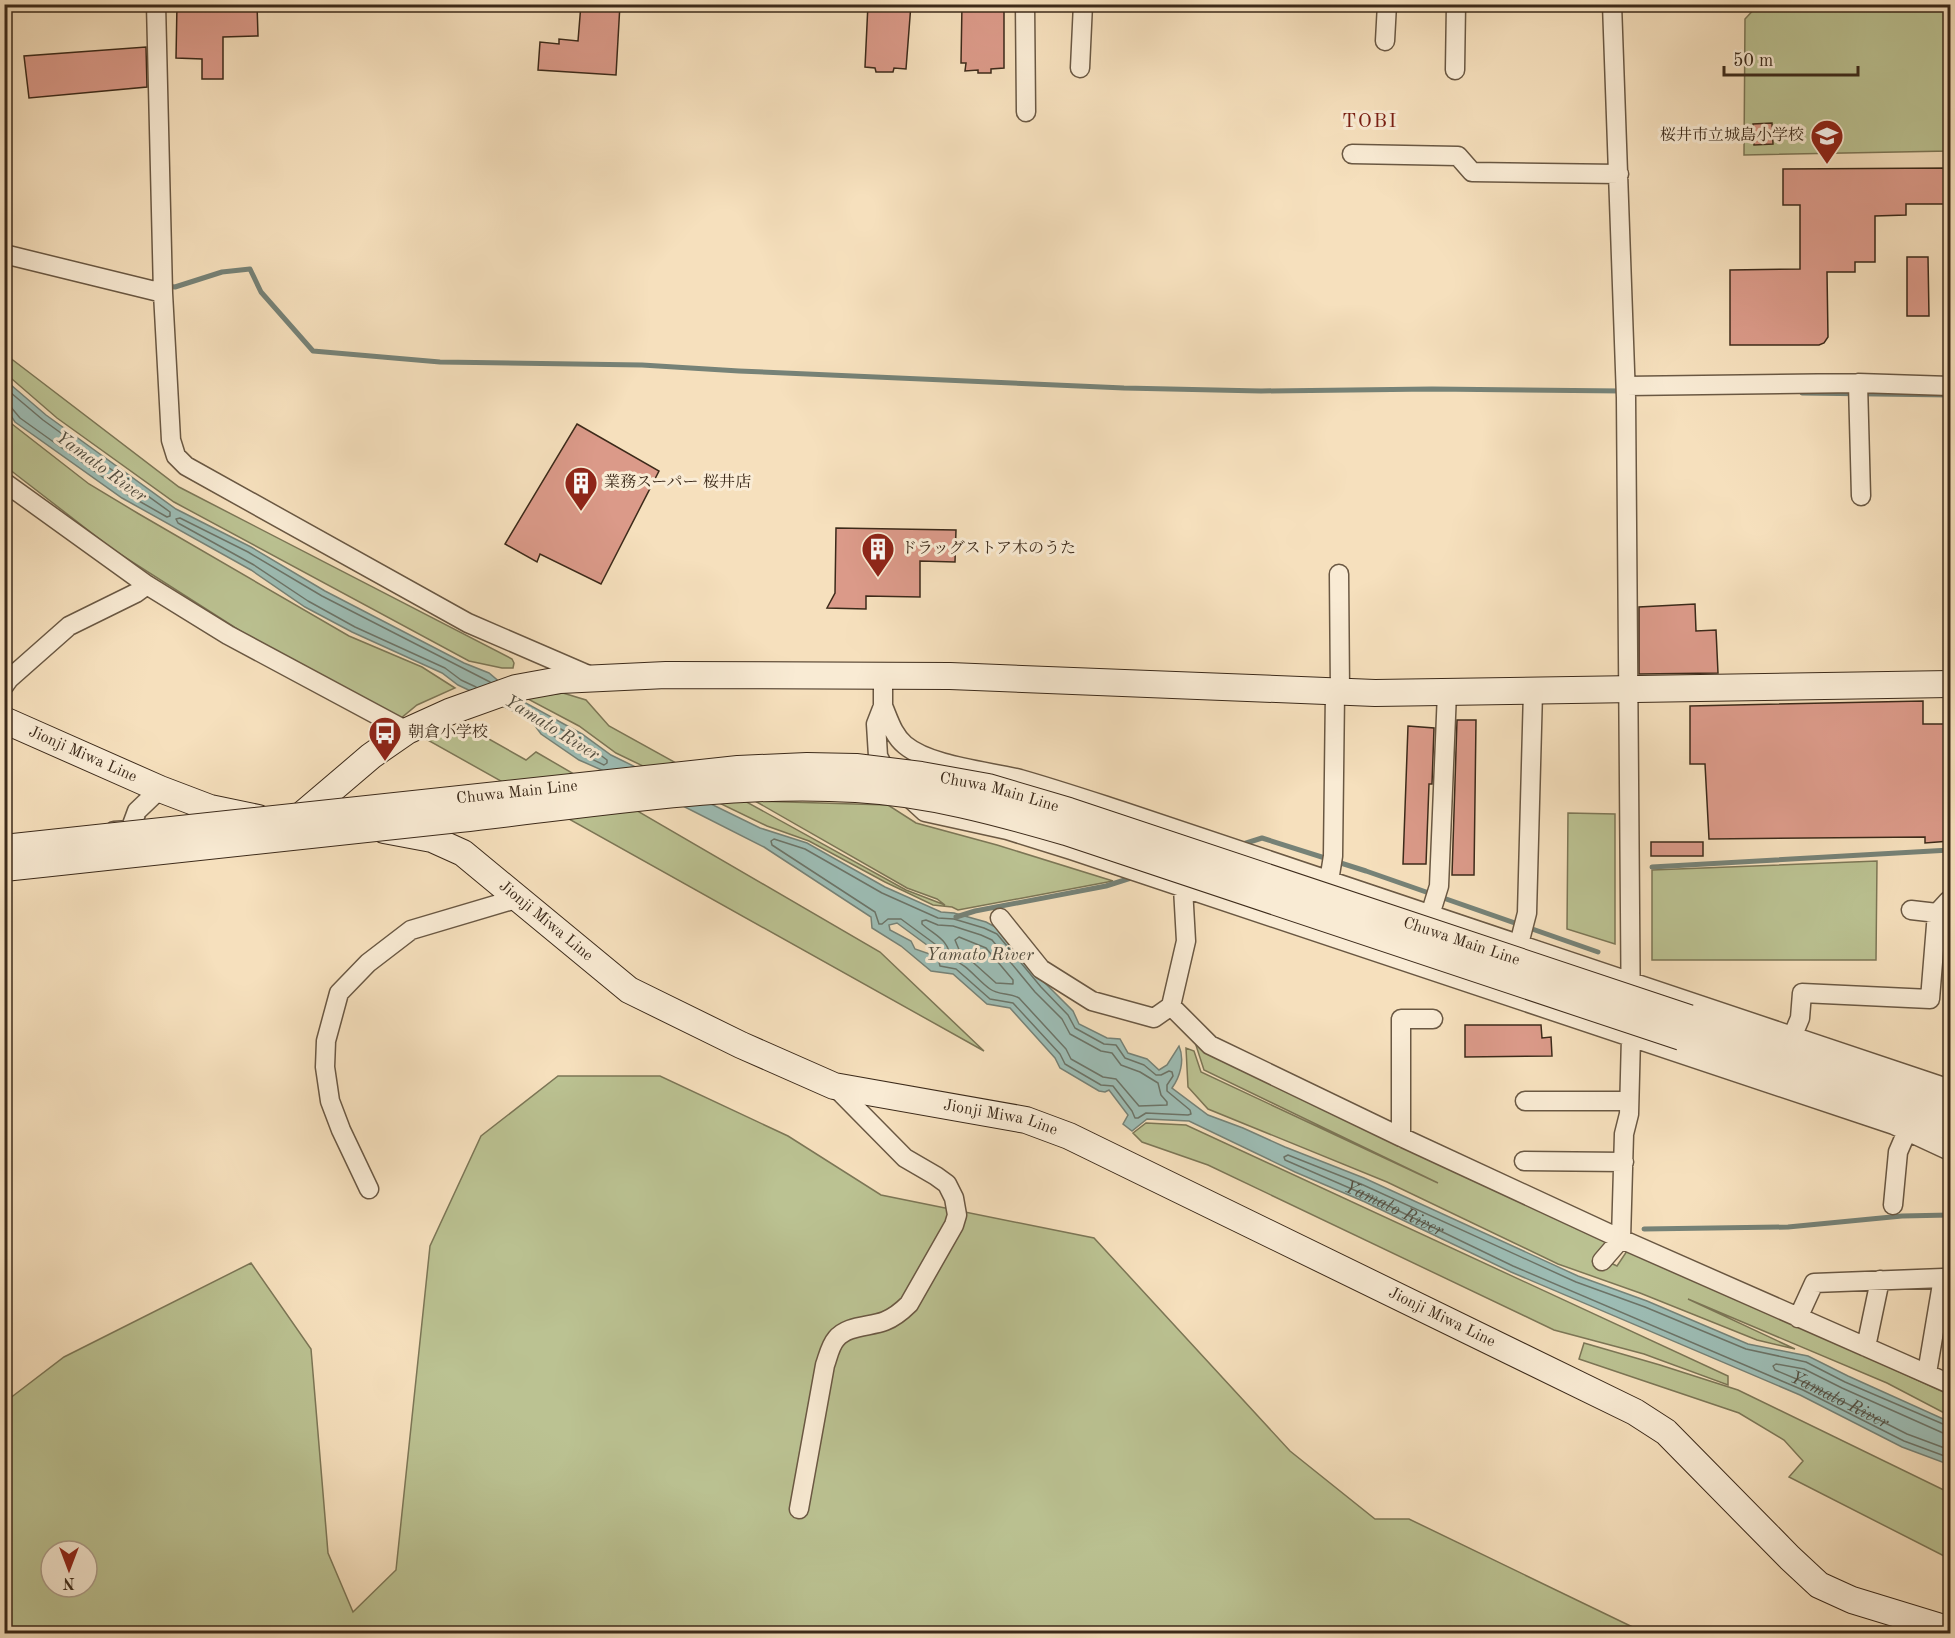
<svg xmlns="http://www.w3.org/2000/svg" width="1955" height="1638" viewBox="0 0 1955 1638" font-family="'Old Standard TT','Noto Serif JP',serif">
  <style>
    .green { fill: #bbc292; stroke: #7c7656; stroke-width: 1.5; fill-rule: evenodd }
    .water { fill: #9dbdb5; stroke: #768277; stroke-width: 1.5; fill-rule: evenodd }
    .lines { fill: none; stroke-linecap: round; stroke-linejoin: round }
    .shore { stroke: #6c7468; stroke-width: 1.5 }
    .stream { stroke: #768277; stroke-width: 5 }
    .building { fill: #db9a89; stroke: #3c2a1a; stroke-width: 1.5 }
    .street-casing { stroke: #6a5843; stroke-width: 21 }
    .secondary-casing { stroke: #3c2a1a; stroke-width: 28 }
    .street { stroke: #f9ebd4; stroke-width: 18 }
    .secondary { stroke: #f9ebd4; stroke-width: 26 }
    .secondary-bridge-casing { stroke: #3c2a1a; stroke-width: 28; stroke-linecap: butt }
    .secondary-bridge { stroke: #f9ebd4; stroke-width: 26 }
    .labels { text-anchor: middle; dominant-baseline: central; stroke-width: 6; stroke-linejoin: round; paint-order: stroke }
    .poi-label { font-size: 16px; fill: #3c2a1a; stroke: #f9ebd4; text-anchor: start }
    .street-label { font-size: 16px; fill: #3c2a1a; stroke: #f9ebd4 }
    .water-label { font-size: 18px; font-style: italic; fill: #544f41; stroke: #f9ebd4 }
    .quarter-label { font-size: 20px; letter-spacing: 1.5px; fill: #7a1f14; stroke: #f9ebd4 }
  </style>
  <rect width="100%" height="100%" fill="#f6e0bd"/>
  <filter id="stains"><feTurbulence type="fractalNoise" baseFrequency=".00333" numOctaves="4"/><feColorMatrix values="0 0 0 0 .2 0 0 0 0 .09 0 0 0 0 .02 0 0 0 .5 -.17"/></filter>
  <radialGradient id="worn" r=".72"><stop offset=".6" stop-color="#630" stop-opacity="0"/><stop offset="1" stop-color="#630" stop-opacity=".3"/></radialGradient>
  <!-- green -->
  <path class="green" d="M1758,5H1950V151L1744,155L1745,19Z
    M5,354L179,487L512,659L514,663L513,668H502L469,661L174,502L57,418L5,373Z
    M4,415L12,424L89,484L139,514L349,636L422,667L455,688L417,705L401,718L242,632L115,551L5,466Z
    M563,693L586,700L609,726L906,890L945,905L937,899L907,888L755,801L888,805L916,823L997,845L1113,881L958,910L952,907L933,905L885,882L809,841L767,826L616,753L579,726L526,698Z
    M464,725L526,760L536,752L880,952L984,1051L424,738Z
    M1568,813L1615,814V944L1567,929Z
    M1877,861L1876,960H1652V870Z
    M1192,1033L1618,1243L1602,1259L1617,1266L1629,1248L1950,1395V1416L1887,1383L1688,1299L1795,1349L1757,1340L1640,1293L1558,1264L1387,1182L1208,1109L1188,1087L1186,1048L1194,1051L1201,1072L1438,1183L1204,1070Z
    M558,1076H660L788,1136L881,1195L1094,1238L1290,1451L1375,1519H1409L1645,1633L5,1634V1402L64,1357L251,1263L311,1349L328,1553L353,1612L396,1570L430,1246L481,1136ZM51,1551H87V1587H51Z
    M1146,1123L1186,1125L1728,1376V1385L1644,1354L1554,1330L1208,1165L1142,1142L1133,1133Z
    M1584,1343L1660,1365L1738,1390L1950,1493V1559L1789,1477L1803,1461L1784,1440L1739,1413L1579,1359Z"/>
  <!-- water -->
  <path class="water" d="M4,379L46,415L176,509L251,547L325,591L464,663L489,673L522,701L582,734L611,755L760,828L807,843L885,887L941,912L954,913L986,922L1001,930L1045,983L1073,1011L1079,1024L1107,1038L1120,1039L1128,1053L1147,1059L1159,1070L1167,1065L1179,1046C1185,1060 1180,1077 1172,1088L1208,1115L1243,1128L1285,1147L1364,1178L1578,1276L1647,1301L1748,1344L1808,1356L1848,1376L1950,1422V1465L1902,1447L1800,1395L1511,1272L1365,1202L1295,1172L1189,1121L1147,1119L1132,1131L1123,1124L1128,1115L1109,1090L1105,1092L1099,1091L1060,1068L1055,1058L1010,1008L987,1004L953,974L931,971L901,946L872,928L871,917L764,847L679,804L579,760L541,734L530,719L458,685L442,673L352,632L305,607L251,570L122,498L15,422L5,407ZM897,923L935,951L938,957L915,949L911,941L890,930L889,925Z"/>
  <g class="lines">
    <!-- shore -->
    <g class="shore">
      <path d="M4,387L43,420L170,512V516L167,517L125,493L20,418L10,406L4,405"/>
      <path d="M476,687L461,680L445,668L355,627L308,601L254,565L178,523L176,519L180,518L248,552L322,596L490,682"/>
      <path d="M546,721L579,739L607,760V763L604,765C587,757 551,739 542,723Z"/>
      <path d="M774,839L805,849L882,893L938,918L954,919L984,928L997,934L1041,987L1068,1015L1075,1028L1104,1044L1116,1045L1125,1058L1144,1065L1156,1075H1161L1169,1071L1172,1072L1173,1076L1167,1085V1091L1190,1110L1191,1114L1188,1115L1146,1113L1138,1118H1135L1132,1111L1113,1086L1101,1085L1065,1064L1060,1054L1013,1003L990,999L956,969L940,966L939,962L943,955L939,947L901,919H888L882,924H879L875,912L772,845L771,841Z"/>
      <path d="M926,920L938,925L953,926L981,935L992,940L1035,992L1062,1019L1070,1034L1101,1051L1112,1053L1121,1065L1140,1072L1158,1083L1161,1095L1167,1102V1105L1139,1106L1116,1079L1103,1077L1071,1059L1066,1049L1019,998C1010,993 998,995 990,989C977,980 967,964 951,959C948,939 937,937 922,924V921Z"/>
      <path d="M959,937L986,948L1013,980V984L996,983L967,957L960,952L955,940Z"/>
      <path id="s1" d="M1950,1427L1845,1382L1806,1362L1746,1349L1645,1307L1576,1282L1361,1184L1288,1155L1284,1157L1285,1160L1368,1196L1513,1266L1803,1390L1904,1441L1950,1458"/>
      <path id="s2" d="M1950,1435L1943,1433L1842,1388L1804,1369L1776,1364L1773,1366L1775,1370L1806,1383L1907,1434L1950,1450"/>
    </g>
    <!-- stream -->
    <path class="stream" d="M167,286L175,287L222,272L250,269L261,292L313,351L440,362L642,365L739,371L1124,388L1261,391L1432,389L1622,391
      M1802,393L1950,395
      M1240,845L1262,838L1366,871L1598,952
      M1652,867L1950,850
      M956,917L975,911L1106,886L1134,877
      M1644,1229L1788,1227L1902,1216L1950,1215"/>
  </g>
  <!-- building -->
  <path class="building" d="M177,4H257L258,36L223,37V79H202V59L176,58Z
    M581,4H620L616,75L538,70L540,42L559,44V39L578,41Z
    M868,4H911L906,69L894,68L893,72H876L875,68L865,67Z
    M962,4H1004V68L991,69V73H978V70L965,71L966,63H961Z
    M146,47L147,87L29,98L24,56Z
    M1772,123L1773,144L1754,145L1753,124Z
    M1950,168V204H1906V215L1875,216V262H1855V272H1827L1828,337L1824,343L1819,345H1730V270L1800,269V205H1783V169Z
    M1907,257H1928L1929,316H1907Z
    M577,424L659,471L601,584L540,554L537,562L505,544Z
    M836,528L956,530L955,562L920,561V597L866,596V609L827,608L835,593Z
    M1695,604L1696,631L1716,630L1718,673L1639,674V607Z
    M1923,701V724H1950V841L1925,843V837L1709,839L1705,764H1690V706Z
    M1457,720H1476L1474,875H1452Z
    M1408,726L1434,728L1432,784H1429L1426,864H1403Z
    M1651,842H1703V856H1651Z
    M1465,1025H1541L1542,1038L1551,1037L1552,1056L1465,1057Z"/>
  <g class="lines">
    <defs>
      <path id="street" d="M156,4L163,293L171,440L176,456L186,466L468,623L593,677
        M1025,4L1026,112
        M1385,41L1387,4
        M1080,68L1083,4
        M1455,70L1456,4
        M1352,154L1458,156L1472,172L1619,174
        M4,254L163,293
        M1858,383L1861,496
        M1626,386L1858,383L1950,386
        M4,482L147,585L228,635L407,731
        M1339,574L1340,692
        M883,677V706L876,724L878,756L890,780L925,812L1007,830L1071,850L1894,1125L1950,1151
        M4,686L9,679L69,626L136,593L147,585
        M883,706C889,720 893,735 905,745C930,766 988,771 1020,779C1055,789 1088,800 1122,811L1950,1089
        M114,831L130,830L137,811L160,789
        M1329,881L1333,856L1335,692
        M1183,888L1186,941L1171,1006L1210,1045L1401,1137L1621,1239L1950,1384
        M1911,910L1937,913
        M1430,915L1439,886L1447,692
        M1000,918L1041,969L1092,1001L1154,1018L1171,1006
        M1519,944L1527,913L1533,691
        M1793,1035L1800,1018L1802,993L1930,999L1937,913L1948,901H1950
        M1525,1101H1629
        M1401,1137V1019H1433
        M1524,1161L1624,1162
        M369,1189L341,1130L330,1101L325,1067L326,1041L339,993L368,963L411,930L519,898
        M1893,1205L1898,1152L1907,1131
        M1602,1261L1621,1239L1624,1134L1629,1114L1631,1037L1626,398L1612,4
        M1798,1318L1814,1283L1943,1278L1927,1373
        M1866,1347L1880,1280
        M799,1509L825,1365C828,1357 830,1346 836,1339C847,1325 870,1327 885,1321C895,1317 902,1311 909,1304L954,1225L957,1215L954,1198L947,1184L936,1176L905,1158L834,1086"/>
      <g id="secondary">
        <path id="s3" d="M4,720L160,789L210,808L258,818"/>
        <path d="M290,825L371,756L407,731L449,712L516,688L560,680L666,675L950,676L1375,693L1950,684"/>
        <path id="s4" d="M384,830L432,839L463,853L629,990L741,1045L834,1086L1026,1120L1069,1136L1635,1412L1666,1432L1790,1558L1819,1585L1852,1600L1950,1630"/>
        <path d="M1689,1018L1950,1105"/>
        <path d="M1681,1037L1950,1127"/>
      </g>
    </defs>
    <!-- street casing -->
    <use href="#street" class="street-casing"/>
    <!-- secondary casing -->
    <use href="#secondary" class="secondary-casing"/>
    <!-- street -->
    <use href="#street" class="street"/>
    <!-- secondary -->
    <use href="#secondary" class="secondary"/>
    <defs>
      <g id="secondary-bridge">
        <path id="s5" d="M4,848L738,769L807,766L856,767L921,775L988,787L1069,811L1689,1018"/>
        <path d="M4,868C156,852 308,835 459,819C588,805 725,781 856,789C928,793 997,812 1066,832L1681,1037"/>
      </g>
    </defs>
    <!-- secondary-bridge casing -->
    <use href="#secondary-bridge" class="secondary-bridge-casing"/>
    <!-- secondary-bridge -->
    <use href="#secondary-bridge" class="secondary-bridge"/>
  </g>
  <!-- icons -->
  <defs>
    <symbol id="school-pin" viewBox="-11 -11 22 30"><path d="M0 17L-7.5 6A9.5 9.5 0 1 1 7.5 6Z" fill="#8f2418" stroke="#f9ebd4"/><path d="M0-5L7-2L0 1L-7-2ZM-4 1L0 2.5L4 1V4Q0 6-4 4Z" fill="#fff"/></symbol>
    <symbol id="building-pin" viewBox="-11 -11 22 30"><path d="M0 17L-7.5 6A9.5 9.5 0 1 1 7.5 6Z" fill="#8f2418" stroke="#f9ebd4"/><path d="M-4-6H4V6H1V3H-1V6H-4ZM-2.5-4.3h1.7v1.8h-1.7ZM.8-4.3h1.7v1.8H.8ZM-2.5-1h1.7V.8h-1.7ZM.8-1h1.7V.8H.8Z" fill="#fff"/></symbol>
    <symbol id="bus-pin" viewBox="-11 -11 22 30"><path d="M0 17L-7.5 6A9.5 9.5 0 1 1 7.5 6Z" fill="#8f2418" stroke="#f9ebd4"/><path d="M-5-6H5V4H4V6H2V4H-2V6H-4V4H-5ZM-3.5-4V0h7V-4ZM-3.5 1.2v1.5H-2V1.2ZM2 1.2v1.5H3.5V1.2Z" fill="#fff"/></symbol>
  </defs>
  <g fill-rule="evenodd">
    <use href="#school-pin" x="1808" y="117" width="38" height="52"/>
    <use href="#building-pin" x="562" y="464" width="38" height="52"/>
    <use href="#building-pin" x="859" y="530" width="38" height="52"/>
    <use href="#bus-pin" x="366" y="714" width="38" height="52"/>
  </g>
  <g class="labels">
    <!-- poi labels -->
    <g class="poi-label">
      <text x="1804" y="136" text-anchor="end">桜井市立城島小学校</text>
      <text x="604" y="483">業務スーパー 桜井店</text>
      <text x="901" y="549">ドラッグストア木のうた</text>
      <text x="408" y="733">朝倉小学校</text>
    </g>
    <!-- street labels -->
    <g class="street-label">
      <text stroke="none"><textPath href="#s3" startOffset="86">Jionji Miwa Line</textPath></text>
      <text stroke="none"><textPath href="#s5" startOffset="516">Chuwa Main Line</textPath></text>
      <text stroke="none"><textPath href="#s5" startOffset="1002">Chuwa Main Line</textPath></text>
      <text stroke="none"><textPath href="#s4" startOffset="190">Jionji Miwa Line</textPath></text>
      <text stroke="none"><textPath href="#s5" startOffset="1488">Chuwa Main Line</textPath></text>
      <text stroke="none"><textPath href="#s4" startOffset="694">Jionji Miwa Line</textPath></text>
      <text stroke="none"><textPath href="#s4" startOffset="1180">Jionji Miwa Line</textPath></text>
    </g>
    <!-- water labels -->
    <g class="water-label">
      <text transform="translate(101 467) rotate(36)">Yamato River</text>
      <text transform="translate(552 728) rotate(32)">Yamato River</text>
      <text x="980" y="955">Yamato River</text>
      <text stroke="none"><textPath href="#s1" startOffset="844">Yamato River</textPath></text>
      <text stroke="none"><textPath href="#s2" startOffset="268">Yamato River</textPath></text>
    </g>
    <!-- quarter labels -->
    <g class="quarter-label">
      <text x="1370" y="122">TOBI</text>
    </g>
  </g>
  <!-- margin -->
  <rect width="1955" height="1638" fill="none" stroke="#f6e0bd" stroke-width="24"/>
  <rect x="6" y="6" width="1943" height="1626" fill="none" stroke="#3c2a1a" stroke-width="3"/>
  <rect x="12" y="12" width="1931" height="1614" fill="none" stroke="#3c2a1a" stroke-width="1.5"/>
  <!-- north arrow -->
  <g transform="translate(69 1569) rotate(180)"><circle r="28" fill="#f9ebd4" stroke="#ad9e8a" stroke-width="1.5"/>
  <path d="M0-4.5L10 22L0 15L-10 22Z" fill="#8f2418"/>
  <text y="-9" font-size="16" font-weight="bold" text-anchor="middle" fill="#3c2a1a">N</text>
  </g>
  <!-- scale -->
  <path d="M1724 66v9h134v-9" fill="none" stroke="#3c2a1a" stroke-width="3"/>
  <text x="1733" y="66" font-size="18" fill="#3c2a1a" stroke="#f9ebd4" stroke-width="4.5" paint-order="stroke">50 m</text>
  <rect width="100%" height="100%" filter="url(#stains)"/>
  <rect width="100%" height="100%" fill="url(#worn)"/>
</svg>
